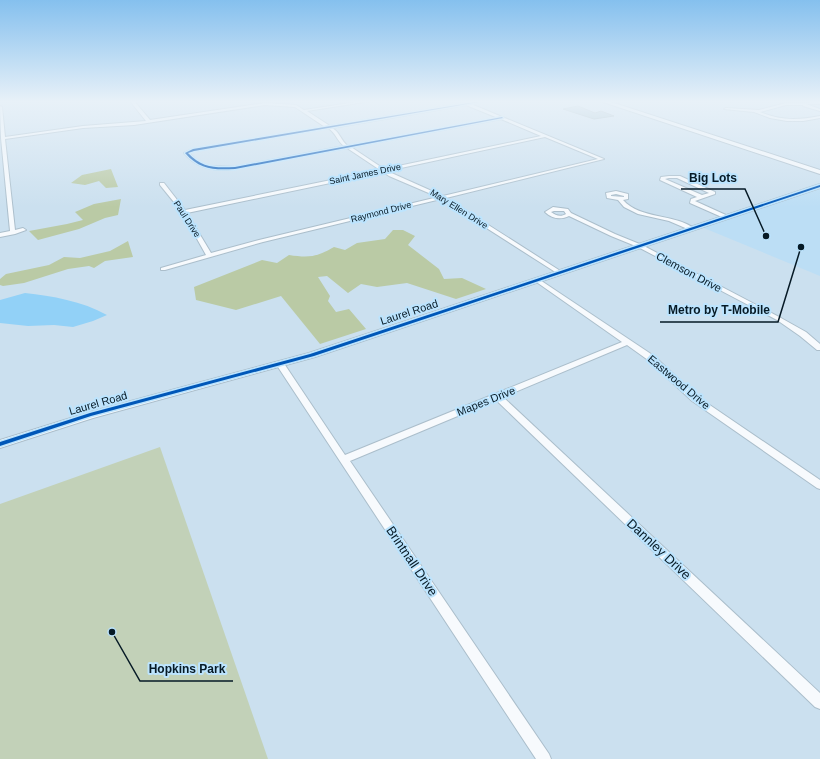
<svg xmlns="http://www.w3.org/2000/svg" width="820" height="759" viewBox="0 0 820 759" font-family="Helvetica,sans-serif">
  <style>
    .built { fill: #bcdef5 }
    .green { fill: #c2d1b8 }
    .forest { fill: #bacaa5 }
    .water { fill: #92d1f7 }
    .building { fill: #a2c0cb; stroke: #98adb7 }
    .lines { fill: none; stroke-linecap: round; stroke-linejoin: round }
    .minor-casing { stroke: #abbecb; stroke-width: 2 }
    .tertiary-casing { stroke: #abbecb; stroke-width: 2 }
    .primary-casing { stroke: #abbecb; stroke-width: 2 }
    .minor { fill: #f7fafd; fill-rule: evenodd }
    .tertiary { fill: #f7fafd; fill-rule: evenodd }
    .primary { fill: #f7fafd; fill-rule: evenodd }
    .cycleway-casing { stroke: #bce4fe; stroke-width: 3 }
    .cycleway { fill: #0057b8; fill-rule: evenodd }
    .labels { text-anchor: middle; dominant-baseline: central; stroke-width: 4; stroke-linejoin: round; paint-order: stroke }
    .far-street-label { font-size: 9px; fill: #061a26; stroke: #bce4fe }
    .street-label { font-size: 11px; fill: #061a26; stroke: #bce4fe }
    .near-street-label { font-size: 13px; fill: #061a26; stroke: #bce4fe }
    .leader { fill: none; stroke: #061a26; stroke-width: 1.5 }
    .callout-dot { fill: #061a26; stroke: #bce4fe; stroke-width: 1.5 }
    .callout-label { font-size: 12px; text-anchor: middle; font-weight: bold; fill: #061a26; stroke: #bce4fe; stroke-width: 4; stroke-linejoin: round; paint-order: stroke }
  </style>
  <rect width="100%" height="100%" fill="#cbe0ef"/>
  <!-- built -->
  <path class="built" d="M820,186V276L699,226Z"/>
  <!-- green -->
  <path class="green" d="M160,447L268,759H0V504Z"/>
  <!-- forest -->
  <path class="forest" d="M111,169L118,187L106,188L99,181L85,185L71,183L82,175Z
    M121,199L118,215L105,218L79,229L38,240L29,231L67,224L83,220L75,212L94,204Z
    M393,230H403L415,236L408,245L439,269L444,279L462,278L486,289L456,299L407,283L377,287L361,284L348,293L327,276L318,277L330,296L328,301L336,312L349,309L366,329L320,344L281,296L236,310L196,300L194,287L262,260L277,263L289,255C309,258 317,257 334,247L345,250L357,243L385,239Z
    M128,241L133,257L105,261L94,268L89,266L68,269L24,283L3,286L0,285V279L6,274L49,265L64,257L80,258L110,251Z"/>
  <!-- water -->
  <path class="water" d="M25,293C52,296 82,301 107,315L93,321L73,327L54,325L28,326L0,323V300Z"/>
  <!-- building -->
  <path class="building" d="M578,106L595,113L601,111L614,116L594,119L563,109Z"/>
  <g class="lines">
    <defs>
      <path id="minor" d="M130,101H134L150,120L265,103L296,105L304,110L363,101H371L307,111L330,126L478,101H486L471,104L604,159L446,198L562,272L563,273L560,275L441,199L263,242L165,270H161V268L206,255L182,212L160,185V183H164L185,210L380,170L347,148L227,170C210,170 196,167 184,153L193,149L325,127L295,107L265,105L134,125L83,128L5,139L15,230L23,228L26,230L15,234L0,237V233L10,231L1,138L0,106L2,107L5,137L83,126L146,121ZM466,105L498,118L348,146C341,141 340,132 332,128ZM501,119L541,136L384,169L351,147ZM328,128C336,133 337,141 344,146L235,167L208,166L198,162L189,153L194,151ZM545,137L598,159L443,196L387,171ZM383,172L389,176L438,197L259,240L211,253L187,213Z
        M820,102V104H806L820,109V111L803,106V105H786L760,112C780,121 799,120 820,116V118L803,121H787L770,118L754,112L724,109L726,108L759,110L786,103Z
        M669,176H680L715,192V194L695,201L728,216V218H724L690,203L691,199L697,197L660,180L661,177ZM669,178H677L709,193L702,195L665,179Z
        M616,191L628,194V199L623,200C641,220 674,213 695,229L690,230L669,221L638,214L624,207L618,200L607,198L606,193ZM616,194L624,196V197L611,196V195Z
        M553,207L568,209L571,213L615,234L642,245L781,318L806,332L820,344V350H817L800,336L777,320L638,247L611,236L569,216C561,220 552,219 545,212ZM554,211H564L566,214C561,217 556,216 551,212Z
        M537,278L654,356L698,397L820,480V489L817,488L692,401L648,360L627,345L503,397L820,693V709L815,707L496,400L350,461L549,754L551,759H536L276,364L277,362H283L345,455L622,342L535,281V279Z"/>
      <path id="tertiary" d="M820,184V188L315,357L93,418L0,448V440L90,412L309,353Z"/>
      <path id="primary" d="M600,101H608L820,170V174Z"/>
    </defs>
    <!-- minor casing -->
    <use href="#minor" class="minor-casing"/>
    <!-- tertiary casing -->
    <use href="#tertiary" class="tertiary-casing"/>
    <!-- primary casing -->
    <use href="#primary" class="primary-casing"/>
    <!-- minor -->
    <use href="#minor" class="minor"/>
    <!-- tertiary -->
    <use href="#tertiary" class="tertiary"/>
    <!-- primary -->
    <use href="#primary" class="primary"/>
    <defs>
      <path id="cycleway" d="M481,101H485L194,151L188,153C202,168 215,168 235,167L502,117L503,118L235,169C214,170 200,170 185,153L193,149Z
        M820,185V187L314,356L91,416L0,446V442L90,413L310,354Z"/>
    </defs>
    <!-- cycleway casing -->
    <use href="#cycleway" class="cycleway-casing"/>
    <!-- cycleway -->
    <use href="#cycleway" class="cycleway"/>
  </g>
  <!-- sky -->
  <linearGradient id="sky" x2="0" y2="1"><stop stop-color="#85c0ee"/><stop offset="0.49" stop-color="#e8f1f8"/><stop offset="1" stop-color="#e8f1f8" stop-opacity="0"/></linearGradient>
  <rect width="820" height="207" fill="url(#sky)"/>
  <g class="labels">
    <!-- far-street labels -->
    <g class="far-street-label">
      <text transform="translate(365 174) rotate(-12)">Saint James Drive</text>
      <text transform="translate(459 209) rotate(32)">Mary Ellen Drive</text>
      <text transform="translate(381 212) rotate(-14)">Raymond Drive</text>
      <text transform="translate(187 219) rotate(57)">Paul Drive</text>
    </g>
    <!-- street labels -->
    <g class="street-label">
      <text transform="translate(689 272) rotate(28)">Clemson Drive</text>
      <text transform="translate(409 312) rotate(-18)">Laurel Road</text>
      <text transform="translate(679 382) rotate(40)">Eastwood Drive</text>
      <text transform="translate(486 401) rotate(-22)">Mapes Drive</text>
      <text transform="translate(98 403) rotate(-16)">Laurel Road</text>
    </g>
    <!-- near-street labels -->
    <g class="near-street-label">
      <text transform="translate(659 549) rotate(43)">Dannley Drive</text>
      <text transform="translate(412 561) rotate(56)">Brintnall Drive</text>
    </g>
  </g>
  <!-- callouts -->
  <path class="leader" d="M766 236L745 189H681M801 247L778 322H660M112 632L140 681H233"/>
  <g class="callout-dot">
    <circle cx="766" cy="236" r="4"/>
    <circle cx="801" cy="247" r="4"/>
    <circle cx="112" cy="632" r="4"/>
  </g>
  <g class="callout-label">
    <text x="713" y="182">Big Lots</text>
    <text x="719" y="314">Metro by T-Mobile</text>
    <text x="187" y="673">Hopkins Park</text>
  </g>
</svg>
